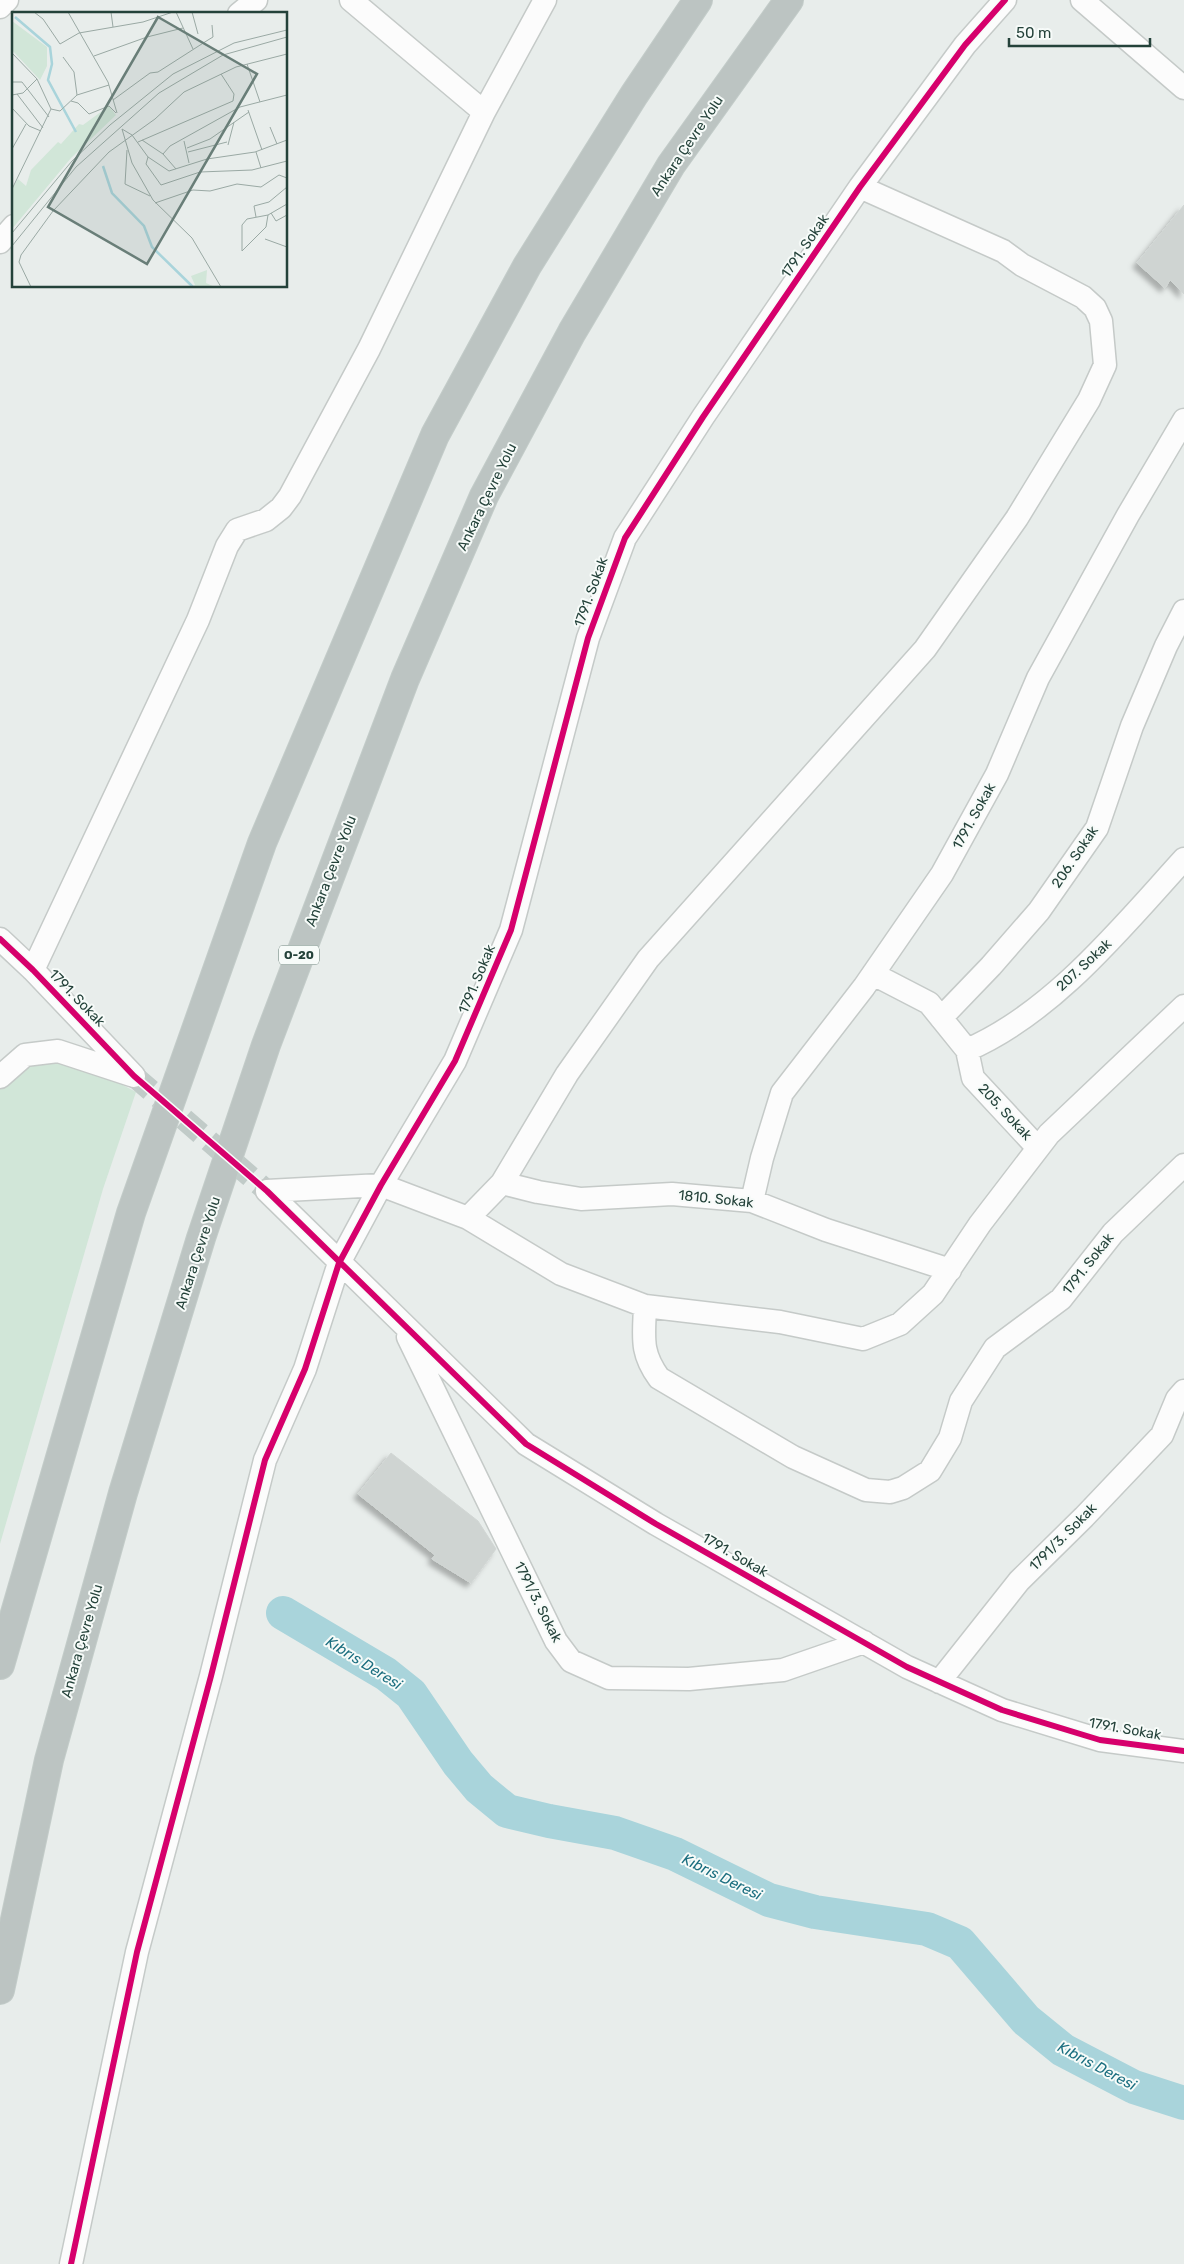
<svg xmlns="http://www.w3.org/2000/svg" width="1184" height="2264" viewBox="0 0 1184 2264" font-family="Rubik,sans-serif">
  <style>
    .green { fill: #d1e6d8 }
    .lines { fill: none; stroke-linecap: round; stroke-linejoin: round }
    .river { stroke: #a9d4db; stroke-width: 34 }
    .building { fill: #cfd4d2; stroke: #d1d6d4; filter: url(#shadow) }
    .street-tunnel { stroke: #c1cbc8; stroke-width: 22; stroke-dasharray: 22 11; stroke-linecap: butt }
    .street-casing { stroke: #c5cac8; stroke-width: 25 }
    .highway-casing { stroke: #c3ccc9; stroke-width: 30 }
    .street { stroke: #fcfcfc; stroke-width: 22 }
    .highway { stroke: #bcc4c2; stroke-width: 28 }
    .cycleway-casing { stroke: #f7fbf9; stroke-width: 9 }
    .cycleway { stroke: #d6006c; stroke-width: 6 }
    .labels { text-anchor: middle; dominant-baseline: central; stroke-width: 4; stroke-linejoin: round; paint-order: stroke }
    .shield { fill: #f7fbf9; stroke: #637a73; stroke-width: 1 }
    .shield-label { font-size: 12px; font-weight: bold; fill: #24423a }
    .street-label { font-size: 14px; fill: #24423a; stroke: #f7fbf9 }
    .water-label { font-size: 15px; font-style: italic; fill: #1c6f80; stroke: #f7fbf9 }
    .inset-river { fill: none; stroke: #a9d4db; stroke-width: 2.5 }
    .inset-road { fill: none; stroke: #9aa9a4; stroke-width: 1 }
    .view { fill: #697e78; fill-opacity: 0.15; stroke: #697e78; stroke-width: 2.5 }
    .inset-edge { fill: none; stroke: #24423a; stroke-width: 2.5 }
  </style>
  <defs>
    <filter id="shadow"><feDropShadow dx="-4.5" dy="4.5" stdDeviation="2.5" flood-color="#0004"/></filter>
  </defs>
  <rect width="100%" height="100%" fill="#e8edeb"/>
  <!-- green -->
  <path class="green" d="M58,1051L136,1092L103,1189L0,1544V1077Z"/>
  <g class="lines">
    <!-- river -->
    <path class="river" d="M283,1613L386,1674L411,1694L458,1763L479,1788L507,1811L549,1821L615,1833L675,1854L769,1900L815,1912L927,1929L960,1943L1026,2020L1063,2050L1134,2087L1184,2103"/>
  </g>
  <!-- building -->
  <path class="building" d="M1184,205V294L1170,280L1165,288L1137,263Z
    M391,1453L478,1521L496,1549L471,1583L432,1559L435,1555L358,1494Z"/>
  <g class="lines">
    <!-- street-tunnel -->
    <path class="street-tunnel" d="M134,1076L267,1191"/>
    <defs>
      <path id="street" d="M351,0L484,112
        M1082,0L1184,88
        M0,7L7,0
        M239,14L256,0
        M0,242L14,226
        M0,939L33,970L134,1076
        M33,970L198,620L227,546L237,530L266,520L281,508L290,496L369,349L484,112L545,0
        M873,974L929,1003L967,1050L973,1078L1038,1148
        M941,1018L991,966L1039,911L1097,828L1132,726L1166,646L1184,611
        M967,1050C1053,1013 1122,927 1184,859
        M0,1077L25,1055L58,1051L131,1075
        M502,1183L538,1192L581,1199L672,1194L752,1201L826,1230L950,1270
        M267,1191L526,1444L656,1524L907,1667L1002,1710L1100,1740L1184,1751
        M267,1191L381,1185L468,1218L561,1274L645,1306L780,1322L863,1339L900,1324L933,1294L980,1224L1049,1134L1184,1006
        M752,1201L762,1158L782,1093L864,987L942,874L997,774L1038,678L1128,515L1184,420
        M468,1218L502,1183L567,1074L648,959L925,649L1017,518L1089,400L1105,365L1101,321L1095,308L1083,297L1022,265L1003,251L860,187
        M645,1306C644,1337 640,1352 659,1378L793,1457L866,1490L890,1492L903,1488L930,1471L950,1438L961,1401L995,1348L1061,1299L1113,1233L1184,1165
        M408,1337L556,1641L571,1661L609,1678L689,1679L783,1670L864,1642
        M939,1682L1019,1581L1084,1517L1162,1435L1177,1399L1184,1391
        M71,2264L137,1952L211,1676L265,1460L305,1369L339,1263L381,1185L455,1061L511,930L588,638L625,538L703,417L860,187L965,45L1005,0"/>
      <path id="highway" d="M0,1665L131,1213L262,843L435,435L527,266L634,95L698,0
        M0,1990L49,1760L123,1493L201,1238L266,1045L405,679L484,496L572,332L671,165L789,0"/>
    </defs>
    <!-- street casing -->
    <use href="#street" class="street-casing"/>
    <!-- highway casing -->
    <use href="#highway" class="highway-casing"/>
    <!-- street -->
    <use href="#street" class="street"/>
    <!-- highway -->
    <use href="#highway" class="highway"/>
    <defs>
      <path id="cycleway" d="M0,939L33,970L134,1076L267,1191L526,1444L656,1524L907,1667L1002,1710L1100,1740L1184,1751
        M71,2264L137,1952L211,1676L265,1460L305,1369L339,1263L381,1185L455,1061L511,930L588,638L625,538L703,417L860,187L965,45L1005,0"/>
    </defs>
    <!-- cycleway casing -->
    <use href="#cycleway" class="cycleway-casing"/>
    <!-- cycleway -->
    <use href="#cycleway" class="cycleway"/>
  </g>
  <g class="labels">
    <!-- shield labels -->
    <rect class="shield" x="279" y="945.5" width="40" height="19" rx="4"/>
    <g class="shield-label">
      <text x="299" y="955">O-20</text>
    </g>
    <!-- street labels -->
    <g class="street-label">
      <text transform="translate(687 146) rotate(-56)">Ankara Çevre Yolu</text>
      <text transform="translate(805 246) rotate(-56)">1791. Sokak</text>
      <text transform="translate(487 497) rotate(-64)">Ankara Çevre Yolu</text>
      <text transform="translate(591 592) rotate(-70)">1791. Sokak</text>
      <text transform="translate(974 816) rotate(-61)">1791. Sokak</text>
      <text transform="translate(1075 857) rotate(-56)">206. Sokak</text>
      <text transform="translate(331 871) rotate(-69)">Ankara Çevre Yolu</text>
      <text transform="translate(1084 965) rotate(-43)">207. Sokak</text>
      <text transform="translate(477 979) rotate(-67)">1791. Sokak</text>
      <text transform="translate(77 998) rotate(46)">1791. Sokak</text>
      <text transform="translate(1005 1112) rotate(47)">205. Sokak</text>
      <text transform="translate(716 1199) rotate(6)">1810. Sokak</text>
      <text transform="translate(198 1253) rotate(-72)">Ankara Çevre Yolu</text>
      <text transform="translate(1088 1264) rotate(-52)">1791. Sokak</text>
      <text transform="translate(1063 1537) rotate(-45)">1791/3. Sokak</text>
      <text transform="translate(735 1555) rotate(30)">1791. Sokak</text>
      <text transform="translate(538 1602) rotate(63)">1791/3. Sokak</text>
      <text transform="translate(82 1641) rotate(-74)">Ankara Çevre Yolu</text>
      <text transform="translate(1125 1729) rotate(10)">1791. Sokak</text>
    </g>
    <!-- water labels -->
    <g class="water-label">
      <text transform="translate(364 1663) rotate(32)">Kıbrıs Deresi</text>
      <text transform="translate(722 1877) rotate(26)">Kıbrıs Deresi</text>
      <text transform="translate(1097 2066) rotate(28)">Kıbrıs Deresi</text>
    </g>
  </g>
  <!-- overview -->
  <g transform="translate(12 12)">
    <rect width="275" height="275" fill="#e8edeb"/>
    <path d="M0,9L35,35V54L28,68L0,38ZM97,94L104,103L59,146L0,217V177L6,167L14,174L19,158L46,130L49,132L67,112L71,113ZM195,258L194,271L203,275H179L183,273L179,264Z" fill="#d1e6d8"/>
    <path class="inset-river" d="M3,5L38,35L40,52L36,68L64,120M91,154L100,181L132,214L140,235L181,275"/>
    <path class="inset-road" d="M22,0L31,7L48,32L67,21L131,10L161,0M56,0L96,70L105,101M99,0L101,15M164,0L181,37M180,0L186,22M0,41L25,67L39,97L0,177M82,44L135,25L171,16M51,45L62,60L65,83M235,52L248,90M0,70H10L37,105M5,82L31,116M0,83L11,81L25,67M101,88L138,61L146,60L196,28L201,25L200,13M59,89L66,91L77,102L97,94L104,101M0,96L17,114L29,119M39,97L48,99L65,83L97,73M236,98L250,138M258,115L265,132M110,117L120,151L141,188L180,226L209,275M110,117L120,123L136,145L157,159L195,147L243,140L275,128M130,128L151,142L164,157M172,129L177,151M126,130L221,89L222,82L209,62M216,133L222,110M175,136L198,127L237,100M0,137L14,112M115,138L113,172L138,184M176,140L215,130M244,140L249,156M151,142L158,134L228,95L275,83M136,145L134,152L149,173L188,160L240,158L275,149M143,191L181,178L198,179L225,172L249,175L267,163L275,166M259,201L264,209L275,203M244,205L242,194L257,190L275,175M0,221L60,149L98,113L161,62L222,31L275,18M253,227L275,235M0,234L64,155L147,81L211,43L275,25M230,239V213L235,207L256,203L275,192M230,239L254,215L256,203M19,275L7,250L9,243L41,199L97,140L143,107L172,80L224,55L275,42"/>
    <path class="view" d="M146,5L245,62L135,252L36,195Z"/>
    <rect width="275" height="275" class="inset-edge"/>
  </g>
  <!-- scale -->
  <path d="M1009 38v8h141v-8" fill="none" stroke="#24423a" stroke-width="2.5"/>
  <text x="1016" y="38" font-size="15" fill="#24423a" stroke="#f7fbf9" stroke-width="4" paint-order="stroke">50 m</text>
</svg>
